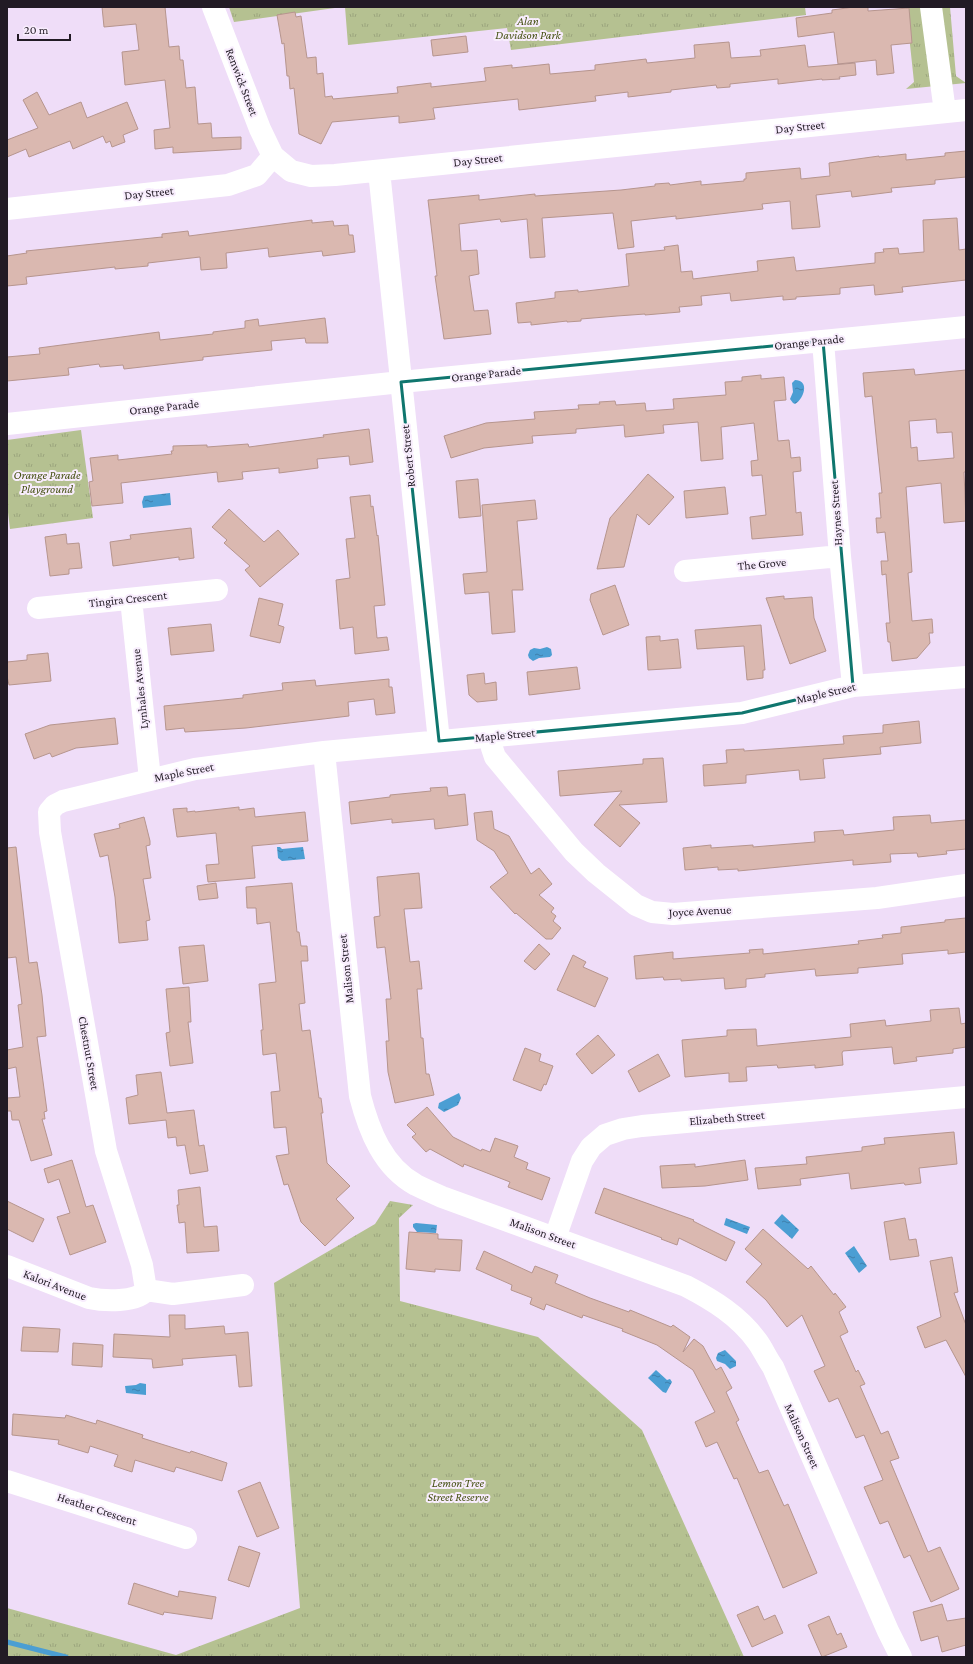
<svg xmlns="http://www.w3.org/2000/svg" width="973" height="1664" viewBox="0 0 973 1664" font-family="'Crimson Pro',serif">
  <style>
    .park { fill: url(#park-tufts) }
    .water { fill: url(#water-ripples) }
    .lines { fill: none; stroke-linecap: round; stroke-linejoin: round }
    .stream { stroke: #4b9ed3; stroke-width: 5 }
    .building { fill: #dab8b0; stroke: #b6958e; fill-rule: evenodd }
    .minor { stroke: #fff; stroke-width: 22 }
    .marked { fill: none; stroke: #0f766e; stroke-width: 3; stroke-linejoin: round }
    .labels { text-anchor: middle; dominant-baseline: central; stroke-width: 4; stroke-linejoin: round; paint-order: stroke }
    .park-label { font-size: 12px; font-style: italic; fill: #465113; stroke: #f8edfd }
    .street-label { font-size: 12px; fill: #221b25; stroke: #f8edfd }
  </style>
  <defs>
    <pattern id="park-tufts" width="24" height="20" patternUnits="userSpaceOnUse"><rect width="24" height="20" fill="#b5c191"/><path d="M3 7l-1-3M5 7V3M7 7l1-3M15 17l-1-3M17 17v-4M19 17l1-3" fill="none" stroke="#9ba57d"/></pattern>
    <pattern id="water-ripples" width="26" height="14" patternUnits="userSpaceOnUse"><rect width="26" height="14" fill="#4b9ed3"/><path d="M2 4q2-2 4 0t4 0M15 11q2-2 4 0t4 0" fill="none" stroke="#3e80ab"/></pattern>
  </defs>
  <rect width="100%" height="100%" fill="#efddf8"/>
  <!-- park -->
  <path class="park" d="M229,7H342L234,22Z
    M345,7H805L806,15L511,50L507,28L348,45Z
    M906,7H950L956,76L966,83L906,89L914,82Z
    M81,430L93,518L10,529L7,504V440Z
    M390,1201L413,1205L399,1218L400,1301L538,1337L642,1430L744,1657H7V1608L176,1655L300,1608L274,1283L375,1224Z"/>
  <!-- water -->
  <path class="water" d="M795,380C810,380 804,399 795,404L793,403L790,399L793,392L792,383Z
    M170,493L171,505L143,508L142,502L144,496Z
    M547,647L551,649L552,655L550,657L539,658L533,661L529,658L528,655L530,650L534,648L540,649Z
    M277,847H280L282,849L303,847L305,859L282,861L278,858Z
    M459,1093L461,1098L458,1105L444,1112L438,1108L439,1103Z
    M782,1214L799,1230L792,1239L774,1223Z
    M726,1218L750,1227L747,1234L724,1225Z
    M416,1223L437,1225L436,1233L417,1232L413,1227V1224Z
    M854,1246L867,1266L859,1273L845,1253Z
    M725,1350L736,1361V1366L730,1369L725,1364L717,1361L716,1358L718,1353Z
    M656,1370L667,1380L670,1379L672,1382L666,1393L663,1392L648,1378Z
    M140,1383L146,1384V1395L126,1393L125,1386L136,1385Z"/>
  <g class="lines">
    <!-- stream -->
    <path class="stream" d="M7,1642L66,1657"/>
  </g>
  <!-- building -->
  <path class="building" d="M102,7H165L169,47L179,46L180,60H183L186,88L195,87L198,124L211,123L212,138L241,137V149L173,153V147L155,149L154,130L170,128L165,80L125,85L122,52L139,50L136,24L104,27Z
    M854,7H868V11L909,8L912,43L891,45L894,73L877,75L876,60L838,64L834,32L798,37L796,18L832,13V10Z
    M295,12L296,17L301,16L307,58L316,57L317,74L323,73L325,97L332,96L333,99L398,93L397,87L431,83V87L486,81L484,68L512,65V68L549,64L550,74L595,70V65L646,59L647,63L695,58L694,45L729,42L731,58L761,56L760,50L805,45L808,67L855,63L856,75L839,77L840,79L822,80V79L778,84V79L730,84V87L717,88L716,85L671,90V92L628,97V92L595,96L596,101L519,110L518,99L433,108L435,119L399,123V116L332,122L321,144L299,134L294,88L290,89L289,76H287L284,43L282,44L277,15Z
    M466,36L468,52L433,56L431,40Z
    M37,92L49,115L81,102L87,118L127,102L138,129L123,135L125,142L112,147L110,141L106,143L103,136L73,149L70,141L29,157L26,149L7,157V140L38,128L23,100Z
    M966,151V177L935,180V184L891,188L892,192L852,197L851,191L816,195L820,227L792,229L790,201L762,204L763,209L676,219V216L631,221L634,247L618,249L613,213L542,218L545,257L530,258L527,219L501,222L500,219L459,224L461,251L477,250L479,274L469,276L474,311L488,310L491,334L444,339L435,276H437L428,200L479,195V200L535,194V196L621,190L655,186V184L669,183L670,185L701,181V185L744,181V179H746V173L800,168L801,179L830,176L829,163L879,156V157L906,154V160L945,156V153Z
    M957,218L959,250L966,249V280L902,287L903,292L875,295L874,285L840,288V294L796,297V299L783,300V296L731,301L730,293L701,296L702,305L679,307L680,312L645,315V314L617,316L581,319V321L567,322V321L531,325V322L518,323L516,303L555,298V292L578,290V292L629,286L626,254L665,250L664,247L678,245L681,272L692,271L693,279L758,271L757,261L794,257L796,271L875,263V253L884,252L883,249L898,248L899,254L924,252L923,220Z
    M312,220V223L333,221L334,226L348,225L349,235H353L355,252L323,256L322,251L269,257L268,248L226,253L227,268L201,270L200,257L148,263V266L115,269V267L26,277L27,284L7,286V256L27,253L26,251L162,237V238V234L188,231L189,236Z
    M325,318L328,343H306L305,338L271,341L272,350L203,357V360L124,369L123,365L100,367L99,364L68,368L69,375L7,381V357L40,354L39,348L159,332L160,340L213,334V332L245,328V321L258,319L259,326Z
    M914,369L915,375L966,370V472H964L966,521L944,523L941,483L906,487L912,572L908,573L912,621L932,619L933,633H929L930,643L917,658L892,661L890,642H888L886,623H890L886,574L882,575L881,561H888L885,532L877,533L876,518H881L879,493H882L877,445L872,396L865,397L863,373ZM936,419L937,433L952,432L954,458L918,461L917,447L911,448L909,421Z
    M761,375V379L784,377L786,400L774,401L778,441L789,440L791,458L800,457L801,471L793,472L796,513L801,512L803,535L752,539L750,517L766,515L762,475L752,476L751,461L758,460L754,423L721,427L723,459L701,461L698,422L663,425L664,433L625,437L624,425L576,429V433L532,436L533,443L484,448L451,458L444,436L486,423L535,419L534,412L579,409L578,405L600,404L599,402L615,401L616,405L645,403L646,411L674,409L673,399L726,395L725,382L742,381V377Z
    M369,429L373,462L350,465L349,456L317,459L318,468L279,473V468L242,472L243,479L218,482L217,472L121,483L123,503L92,506L89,482L93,481L90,458L118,455V460L172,454L171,451H173V446L207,445V447L248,444L249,447L324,437L323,435Z
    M648,474L674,497L649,525L637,514L624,567L597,569L610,518Z
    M478,479L481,516L459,518L456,481Z
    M725,487L728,514L686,518L684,491Z
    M370,495L371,507L373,506L377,536L378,535L385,605L374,606L377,638L387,637L389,650L355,654L353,627L340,629L336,580L350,578L346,539L355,538L350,497Z
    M535,500L537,519L517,521L523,590H512L515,632L492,634L489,592L465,594L463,574L487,572L482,505Z
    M229,509L264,542L278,530L299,554L260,587L245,570L250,566L224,543L227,540L212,527Z
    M191,528L194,558L179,560V557L113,566L110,542L131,539L130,535Z
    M66,534L67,544L79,543L82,568L69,569V574L50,576L45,537Z
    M615,585L629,625L603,635L590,600L591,594Z
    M784,596V599L812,597L814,618L826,651L790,664L766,598Z
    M259,598L283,604L278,625L284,627L280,643L250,636Z
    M211,624L214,651L171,655L168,628Z
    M761,625L765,670H763V678L747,680L744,646L697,649L695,630Z
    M660,636V641L678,639L681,668L648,670L646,637Z
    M48,653L51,681L9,685L7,676V662L27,660V655Z
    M577,667L580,689L529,695L527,672Z
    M484,673L485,684L496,682L497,700L477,702L469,695L467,675Z
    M389,679V687H392L395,713L376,715L374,699L348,702L349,716L246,728L185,732L184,728L166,730L164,706L243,698V695L283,690L282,683L315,680L316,686Z
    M115,718L118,744L76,748L52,757L50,753L34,759L25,734L50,725Z
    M919,721L921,743L880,747L881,754L823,759L825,778L800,780L799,770L746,775V783L704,786L703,765L727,763L726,750L744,749V751L844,744L843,736L883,733V725Z
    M663,758L667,802L619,805L640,823L620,847L594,825L622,791L560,796L558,771L643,764V759Z
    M447,787L448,796L465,794L468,825L435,829L434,819L392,823V819L351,824L349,802L390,797V795L431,791L430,788Z
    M239,807V810L254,808L255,817L305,812L308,841L252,846L255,878L208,882L206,865L219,864L216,833L177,837L173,809L187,808V812L195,811V812Z
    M492,811L494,829L509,836L531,874L539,868L552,884L539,895L554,908L551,912L556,916L553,921L561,928L552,939H546L516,913L515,914L490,887L508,873L494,851L477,840L474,813Z
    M930,815L931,823L966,820V849L946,851L947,854L918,857L917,853L890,854L891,862L853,865V860L738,871V869L718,870V867L685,870L683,848L711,845V848L753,845V847L815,842L814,832L843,830L844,835L894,830L893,817Z
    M144,817L150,841V845L146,846L151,878L143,879L150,920L146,921L148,940L119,943L115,897L108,855L100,857L94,834L120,828L119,824Z
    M16,847L29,963L37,962L42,995L46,1036L37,1037L47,1111L44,1112L45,1119H42L52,1155L31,1161L19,1120H12L11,1111H7V1098L20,1097L16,1067L7,1069V1050L23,1047L18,1005L22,1004L16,957L7,958V848Z
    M419,873L422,908L404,909L410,962L419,961L422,989H417L421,1038H423L426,1074H429L434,1095L395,1103L388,1072L386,1041H389L386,999H391L385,947L377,948L374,917L380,916L377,877Z
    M216,883L218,898L199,900L197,886Z
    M292,883L297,932H299L301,946H307L308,961H301L305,1003L299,1004L302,1031L310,1030L319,1098H321L323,1113H321L327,1163L350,1186L336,1199L354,1218L325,1246L301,1222L288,1184L284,1185L276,1156L289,1154L286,1127L274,1128L271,1092L280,1091L276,1053L263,1055L261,1030H263L259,984L276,982L270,922L257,924L256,908H247L246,887Z
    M966,918V952L948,954V950L902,954L903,964L858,968V973L816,976L815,969L765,974V977L746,979V987L725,989L724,978L681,981V979L664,980L663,977L636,979L634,956L673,952V959L750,953L749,950L763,949V954L859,944L858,941L883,938L882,935L901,933V927L945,922V920Z
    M539,944L550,954L535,970L524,961Z
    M204,945L208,981L183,984L179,947Z
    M573,955L586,962L583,967L608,978L595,1007L557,990Z
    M189,987L191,1022H188L193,1063L170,1066L166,1033L170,1032L166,989Z
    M959,1008L961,1024L966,1023V1047L953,1049V1053L916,1057L917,1061L894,1064L892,1047L843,1051L842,1053L843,1065L815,1068V1065L778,1068L777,1065L746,1067L747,1081L729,1082V1073L685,1077L682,1040L727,1036V1030L756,1029L757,1046L851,1037L850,1024L885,1020L886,1026L931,1021L930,1010Z
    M598,1035L615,1055L592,1074L576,1054Z
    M525,1048L541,1054L539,1061L553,1066L546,1085L544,1084L541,1091L513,1080Z
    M658,1054L670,1076L639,1092L628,1071Z
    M161,1072L167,1113L194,1110L199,1146L204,1145L208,1171L190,1174L185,1145L177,1146L176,1137L168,1138L166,1120L129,1124L126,1098L138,1095L136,1075Z
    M427,1107L453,1137L481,1151L482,1149L490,1152L495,1138L518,1146L514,1157L528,1163L526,1169L550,1178L542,1200L508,1187L510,1182L464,1164L463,1167L430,1149L426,1152L412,1137L416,1134L407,1125Z
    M954,1132L957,1164L919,1168L921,1183L905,1185L904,1183L851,1189L849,1173L800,1179L801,1185L758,1189L755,1168L807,1164L806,1157L862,1151V1147L885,1144L884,1138Z
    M72,1160L86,1207L93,1205L106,1242L70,1255L57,1217L70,1213L59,1179L48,1183L44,1169Z
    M745,1160L748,1180L705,1186L662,1188L660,1166L695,1164V1167Z
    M200,1187L204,1227L217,1226L219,1251L187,1253L185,1222L179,1223L177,1205H179L178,1190Z
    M604,1188L694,1220L693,1221L735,1242L726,1261L679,1238L677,1245L661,1239L662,1238L595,1213Z
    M7,1201L44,1219L33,1242L7,1229Z
    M905,1218L909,1240L916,1239L919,1256L890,1260L884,1222Z
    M763,1229L808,1269L811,1266L834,1295L835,1293L846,1307L839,1312L848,1332L840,1336L856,1372L858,1370L865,1384L860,1386L881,1434L888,1431L899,1458L890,1461L928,1552L940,1547L959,1589L931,1602L910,1555L904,1558L888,1521L880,1524L864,1487L883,1480L864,1435L856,1438L838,1398L829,1402L814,1371L825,1366L802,1315L787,1327L766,1300L746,1282L762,1264L745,1249Z
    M409,1232L438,1234V1239L462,1240L460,1271L435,1269V1272L406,1269Z
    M484,1251L532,1273L535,1266L558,1275L555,1283L590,1298L629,1312L630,1310L671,1327L673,1325L690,1337L683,1352L694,1339L703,1346L716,1370L721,1367L732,1388L726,1392L739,1420L736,1422L740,1431L759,1473L768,1470L784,1506L788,1504L817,1573L783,1588L737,1478L734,1479L717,1442L706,1447L695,1422L715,1412L693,1370L657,1345L622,1331L623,1329L583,1315L582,1318L546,1304L544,1310L530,1304L532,1298L511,1290L512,1285L476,1269Z
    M952,1257L958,1292L954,1293L966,1325V1377L946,1340L925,1348L917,1327L941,1317L930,1261Z
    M169,1315H185V1329L224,1326L225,1334L248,1332L252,1386L239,1387L236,1355L182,1359L183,1365L153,1368L152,1359L113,1357L114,1334L170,1337Z
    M23,1327L60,1329L58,1352L21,1351Z
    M73,1343L103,1345L102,1367L72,1365Z
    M13,1414L65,1418L66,1415L96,1424L97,1420L143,1435L142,1438L190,1453L191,1451L227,1463L222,1481L176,1467L174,1472L135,1460L132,1472L114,1466L118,1455L90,1446L88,1453L58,1444L59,1440L12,1435Z
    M260,1482L279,1528L257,1537L238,1491Z
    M239,1546L260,1553L249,1587L228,1580Z
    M134,1583L178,1597L179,1591L216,1597L212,1619L164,1612L163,1615L128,1604Z
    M942,1604L947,1621L966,1618V1645L942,1652L938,1636L921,1641L913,1612Z
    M758,1606L764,1620L775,1615L783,1633L752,1647L737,1615Z
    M829,1616L837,1635L841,1633L847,1647L822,1657L808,1625Z"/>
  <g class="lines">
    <!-- minor -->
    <path class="minor" d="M213,7L260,129L273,156
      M931,7L945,112
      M379,171L439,741
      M7,209L228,185L257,175L273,156L291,171L311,176L335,175L966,110
      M823,341L840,556L853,686
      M7,424L401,382L966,327
      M685,571L840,556
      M131,599L150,779
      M38,608L217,590
      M490,737L492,748L495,757L574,852L596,873L636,905L652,912L673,914L877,898L966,885
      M324,752L360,1096C369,1131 383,1167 416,1185C424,1189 433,1193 442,1197L686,1286C713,1300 739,1316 757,1341C763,1349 767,1359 773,1367L888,1631L901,1657
      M555,1238L582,1161L591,1147L605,1135L623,1129L642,1126L966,1097
      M7,1266L89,1298C103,1301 138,1303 146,1290
      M146,1290L142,1265L106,1151L50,832L49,812L55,805L63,801L195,769L324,752L742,713L853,686L966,677
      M146,1290L173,1294L243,1285
      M7,1481L186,1538"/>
  </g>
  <!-- marked area -->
  <path class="marked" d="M823,341L853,686L742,713L439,741L401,382Z"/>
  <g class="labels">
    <!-- park labels -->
    <g class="park-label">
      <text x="528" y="21">Alan<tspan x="528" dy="14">Davidson Park</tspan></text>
      <text x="47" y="475">Orange Parade<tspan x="47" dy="14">Playground</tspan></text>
      <text x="458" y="1483">Lemon Tree<tspan x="458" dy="14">Street Reserve</tspan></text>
    </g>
    <!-- street labels -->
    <g class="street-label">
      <text transform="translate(242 82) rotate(69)">Renwick Street</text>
      <text transform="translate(800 127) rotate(-6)">Day Street</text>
      <text transform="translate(478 160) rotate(-6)">Day Street</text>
      <text transform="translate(149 193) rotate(-6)">Day Street</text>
      <text transform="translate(809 342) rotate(-6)">Orange Parade</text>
      <text transform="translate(486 374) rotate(-6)">Orange Parade</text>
      <text transform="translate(164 407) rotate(-6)">Orange Parade</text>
      <text transform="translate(408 456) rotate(-96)">Robert Street</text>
      <text transform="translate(836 513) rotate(-94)">Haynes Street</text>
      <text transform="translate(762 564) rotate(-5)">The Grove</text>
      <text transform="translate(128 599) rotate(-6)">Tingira Crescent</text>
      <text transform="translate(140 689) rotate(-96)">Lynhales Avenue</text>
      <text transform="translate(826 693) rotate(-13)">Maple Street</text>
      <text transform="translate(505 735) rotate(-5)">Maple Street</text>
      <text transform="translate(184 772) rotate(-11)">Maple Street</text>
      <text transform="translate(700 911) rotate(-3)">Joyce Avenue</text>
      <text transform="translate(346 969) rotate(-96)">Malison Street</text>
      <text transform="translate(89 1053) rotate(80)">Chestnut Street</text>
      <text transform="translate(727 1118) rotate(-5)">Elizabeth Street</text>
      <text transform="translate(543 1233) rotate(20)">Malison Street</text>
      <text transform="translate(55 1285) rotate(21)">Kalori Avenue</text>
      <text transform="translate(802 1436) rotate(66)">Malison Street</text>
      <text transform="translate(97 1509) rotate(18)">Heather Crescent</text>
    </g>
  </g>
  <!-- border -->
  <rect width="973" height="1664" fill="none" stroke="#221b25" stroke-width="16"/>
  <!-- scale -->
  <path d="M18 34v6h52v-6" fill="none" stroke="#221b25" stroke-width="2"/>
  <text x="24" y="34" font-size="12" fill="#221b25" stroke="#f8edfd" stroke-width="3" paint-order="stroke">20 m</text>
</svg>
